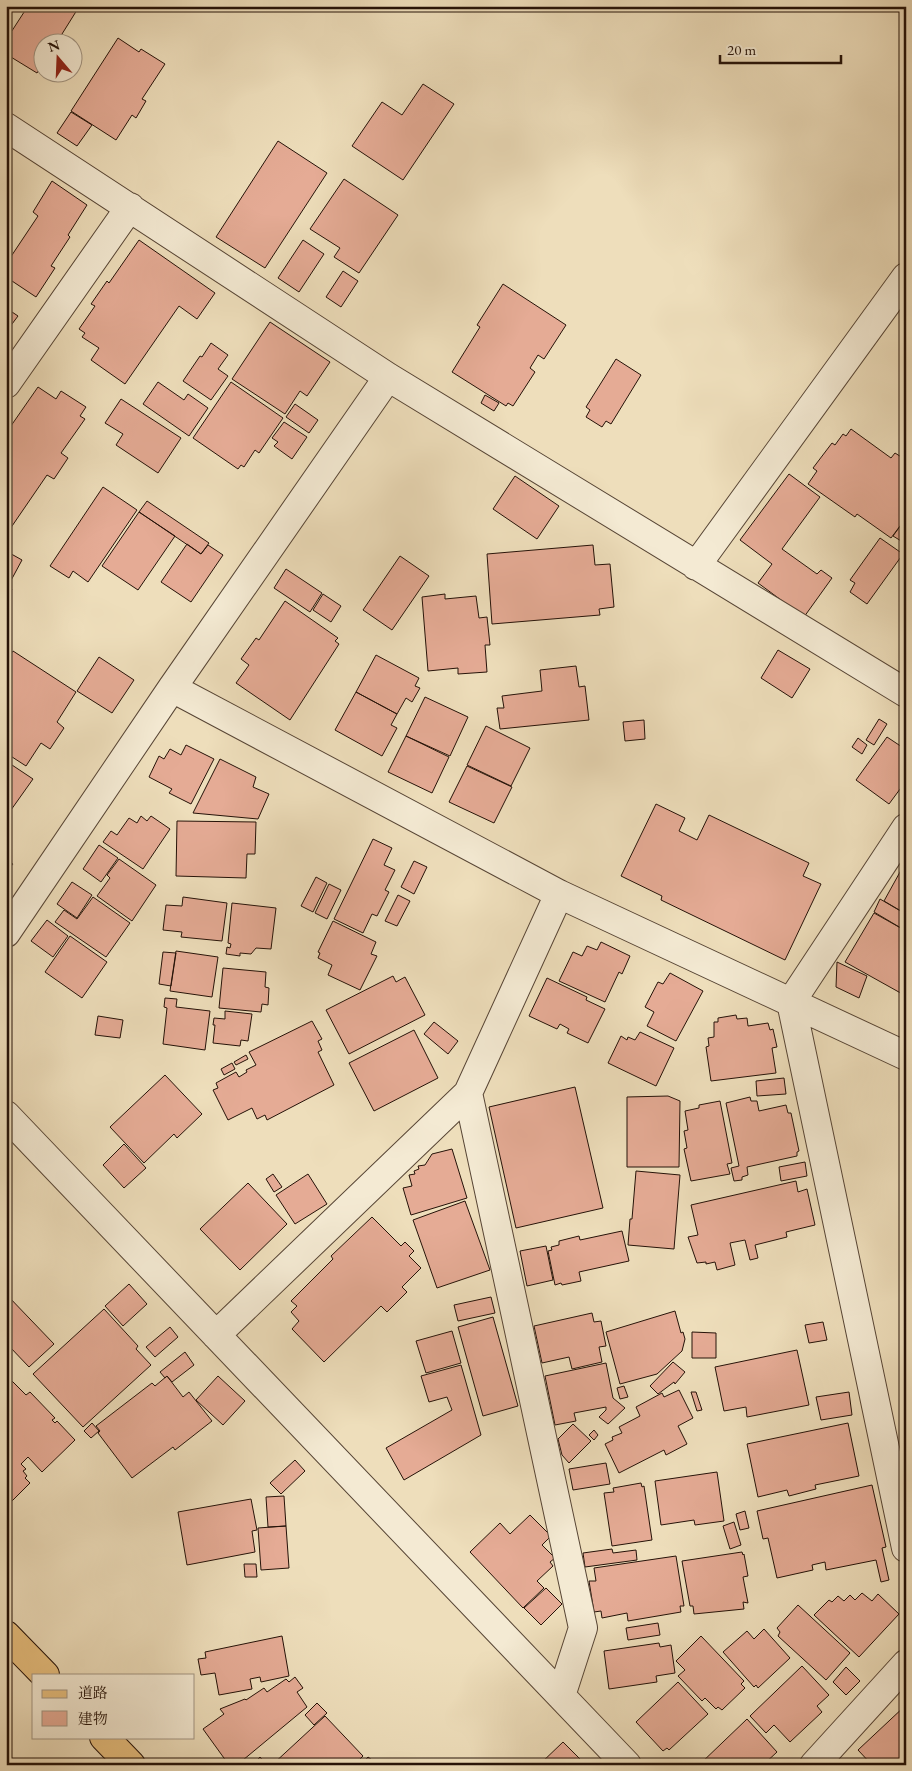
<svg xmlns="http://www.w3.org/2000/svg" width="912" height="1771" viewBox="0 0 912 1771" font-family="'EB Garamond','Noto Serif JP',serif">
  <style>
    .building { fill: #e5ab95; stroke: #251208 }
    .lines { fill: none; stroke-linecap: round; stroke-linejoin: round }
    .street-casing { stroke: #574535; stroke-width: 30 }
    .primary-casing { stroke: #251208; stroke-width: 30 }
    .street { stroke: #f4ead3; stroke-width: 28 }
    .primary { stroke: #e7bf7e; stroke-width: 28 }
  </style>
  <rect width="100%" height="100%" fill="#eedebb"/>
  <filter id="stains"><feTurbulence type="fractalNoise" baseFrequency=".004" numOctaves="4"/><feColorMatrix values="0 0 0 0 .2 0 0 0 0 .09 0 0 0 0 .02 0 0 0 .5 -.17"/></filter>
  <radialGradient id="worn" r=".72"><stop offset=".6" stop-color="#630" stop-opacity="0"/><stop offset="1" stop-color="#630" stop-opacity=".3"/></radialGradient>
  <!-- building -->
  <path class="building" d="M28,6H71L77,10L57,42H42V65L37,73L6,54V40Z
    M118,38L139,52L141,49L165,64L142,99L146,101L136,118L132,115L116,140L71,111Z
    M423,84L454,104L403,180L352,146L382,102L402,115Z
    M71,112L92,125L77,146L57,133Z
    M278,141L327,173L265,268L216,237Z
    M344,179L398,215L359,273L334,257L340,248L310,229Z
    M52,181L87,205L68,235L70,237L51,266L55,268L36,297L6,277V264L38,216L33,212Z
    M139,240L215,293L197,319L179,306L125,384L91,360L99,348L82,337L85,333L79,329L95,306L91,304L107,281L109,283Z
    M303,240L324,254L299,292L278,278Z
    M343,271L358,281L341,307L326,297Z
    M503,284L566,325L544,359L538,355L530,368L535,372L513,406L508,403L506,406L452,372L480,327L477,325Z
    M6,308L18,316L6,332Z
    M270,322L330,362L307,396L300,391L285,414L232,379Z
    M211,343L228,355L218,369L228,376L211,400L183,381L200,356L202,357Z
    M616,359L641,375L611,424L606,421L602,427L586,417L590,410L586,407Z
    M158,382L184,400L188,394L208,408L189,436L143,404Z
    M231,382L283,418L259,453L255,450L244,467L241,465L238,469L193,438Z
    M38,387L56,399L61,391L86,407L80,416L85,419L61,453L68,458L54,479L47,475L10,529L6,527V433Z
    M485,395L499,403L494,411L481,403Z
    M121,399L181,438L158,473L116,445L123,434L105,423Z
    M295,404L318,420L309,433L286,417Z
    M284,422L307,437L292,459L274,446L278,442L272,438Z
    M851,429L891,458L895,453L906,460V518L891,538L857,514L855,517L808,484L817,471L813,468L832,443L835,445L843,434L846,436Z
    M789,474L820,497L782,549L817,574L821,570L832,578L804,617L758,583L772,564L740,540Z
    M515,476L559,506L537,539L493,509Z
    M103,487L137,510L88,582L73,571L69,578L50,566Z
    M147,501L209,543L201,554L139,512Z
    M139,512L175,536L138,590L102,566Z
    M906,518V544L893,536Z
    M880,538L903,554L867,604L850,592L855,583L850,580Z
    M187,544L201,554L208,545L223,555L191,602L161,582Z
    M593,545L595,565L610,564L614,607L599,609L600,615L492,624L487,554Z
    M6,551L22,560L8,586L12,589L6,599Z
    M400,556L429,576L392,630L363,610Z
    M286,569L322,593L310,612L274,588Z
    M323,594L341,606L331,622L313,610Z
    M445,594V599L476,596L479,618L487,617L490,645H485L487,672L458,674V668L428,671L422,597Z
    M285,601L338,638L335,641L339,644L290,720L236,683L249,665L241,659L256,638L259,640Z
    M778,650L810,669L792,698L761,678Z
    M13,651L76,692L57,722L64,728L50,749L41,743L26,766L6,753V655L9,657Z
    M376,655L419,678L415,686L420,688L412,702L406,698L397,714L356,692Z
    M99,657L134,680L112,713L77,691Z
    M576,666L579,687L585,686L589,720L500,729L497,708H504L502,696L542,691L540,670Z
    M356,692L397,714L391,725L397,728L382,756L335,730Z
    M425,697L468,717L450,756L406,736Z
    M879,719L887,724L874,745L866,740Z
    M644,720L645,739L625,741L623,722Z
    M486,726L530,748L511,786L467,765Z
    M406,736L449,757L432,793L388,772Z
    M887,737L902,747L906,741V781L889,804L856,780Z
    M858,738L867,745L862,754L852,747Z
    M186,745L214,759L191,804L169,793L172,789L149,777L159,756L164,759L170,749L181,755Z
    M220,759L256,777L253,787L269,794L258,819L193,813Z
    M6,761L33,779L6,817Z
    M467,766L512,787L494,823L449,802Z
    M656,804L685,818L679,831L697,840L709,815L809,863L803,876L821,884L785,960L661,900L662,896L621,876Z
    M141,816L147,821L151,816L170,829L143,869L103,842L111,831L117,835L129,818L137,823Z
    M177,821L256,822L255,854H247L246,878L176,876Z
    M373,839L392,848L384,865L395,870L385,890L389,892L377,916L372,914L363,933L334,919Z
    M99,845L118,858L101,882L83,869Z
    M6,859L13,864L6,872Z
    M119,859L156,885L132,921L97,896L110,878L107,875Z
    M414,861L427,867L414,894L401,887Z
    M905,863H906V914L884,901Z
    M316,877L327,883L313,912L301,906Z
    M72,882L92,895L77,918L57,904Z
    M329,884L341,890L327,919L315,913Z
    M398,895L410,901L397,926L385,921Z
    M93,897L130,923L106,957L55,922L64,910L77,919Z
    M183,897L227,903L222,941L181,937L182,932L163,930L166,905L182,906Z
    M880,899L904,913L902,915L906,917V931L874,912Z
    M232,903L276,908L271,949L256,948L251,954L240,953V956L226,954L227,947L230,948L231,944L228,943Z
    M874,913L906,931V996L845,962Z
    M47,920L68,936L53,957L31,941Z
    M333,921L376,942L371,954L377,956L360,990L328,975L332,965L318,958L320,953L318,952Z
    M70,936L107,962L82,998L45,972Z
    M601,942L630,956L622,974L619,972L605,1002L559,981L573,952L582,956L587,946L597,950Z
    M176,951L218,957L212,997L170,991Z
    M163,952L176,953L171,986L159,984Z
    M837,962L867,976L859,998L836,987Z
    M223,968L266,972L265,987L269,988L268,1005L262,1004L261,1012L219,1008Z
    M670,973L703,991L676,1041L647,1026L654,1012L645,1007L658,982L663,984Z
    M393,976L396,982L405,977L425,1015L349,1054L326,1010Z
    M547,978L587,997L586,1000L605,1009L588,1043L567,1033L569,1029L560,1024L557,1029L529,1016Z
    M165,998L177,999L176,1007L210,1011L205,1050L163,1044L167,1008L164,1007Z
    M225,1011L252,1014L248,1041L241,1040L240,1046L213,1043L215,1025H213L214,1018L225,1019Z
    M736,1015L737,1019L747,1018L748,1026L768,1023L770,1030L773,1029L777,1047L772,1048L776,1073L711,1081L706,1047L709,1046L708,1038L714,1037V1022H718V1018Z
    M98,1016L123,1020L120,1038L95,1035Z
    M312,1021L322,1039L318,1041L322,1050L318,1052L334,1085L267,1120L265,1115L257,1119L252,1108L228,1120L213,1090L218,1088L216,1083L236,1072L239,1077L247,1072L246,1070L256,1065L249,1052Z
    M434,1022L458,1041L448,1054L424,1034Z
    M414,1030L438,1078L374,1111L349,1063Z
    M640,1032L674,1048L656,1086L608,1063L621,1036L627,1040L628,1037L635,1040Z
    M246,1055L248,1059L236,1065L234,1062Z
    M232,1063L235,1069L224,1075L221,1069Z
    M165,1075L202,1114L177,1138L174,1134L144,1163L110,1127Z
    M784,1078L786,1094L757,1096L756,1081Z
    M575,1087L603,1208L516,1228L489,1107Z
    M668,1096L680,1101L679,1167H627V1097Z
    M750,1097L751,1101H757L759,1111L786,1105L788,1113H791L799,1151L797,1152V1156L747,1167L748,1175L742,1177V1180L734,1181L731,1168L739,1166L726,1103Z
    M720,1101L732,1163L727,1164L730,1174L691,1181L684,1149L687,1148L684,1131L688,1130L685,1111L699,1108V1105Z
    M124,1144L146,1168L124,1188L103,1165Z
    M452,1149L467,1198L411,1215L403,1188L412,1186L409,1175L415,1174L414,1171L419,1169L418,1166L425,1165L432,1154Z
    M805,1162L807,1176L781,1181L779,1167Z
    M636,1171L680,1175L674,1249L628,1245L630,1219H632Z
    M273,1174L282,1187L274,1192L266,1179Z
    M308,1174L327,1204L295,1224L276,1195Z
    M796,1181L798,1192L807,1189L815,1225L786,1232L787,1237L755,1245L758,1258L750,1260L745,1240L730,1243L735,1265L717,1270L715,1262L706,1264V1262L697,1263L688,1237L698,1235L691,1205Z
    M248,1183L287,1224L240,1270L200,1229Z
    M465,1201L490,1270L437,1288L413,1220Z
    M372,1217L401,1246L405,1242L414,1251L409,1256L421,1268L402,1287L407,1292L387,1312L381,1306L324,1362L292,1329L299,1321L291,1312L297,1306L291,1301L333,1259L331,1256Z
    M622,1231L629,1261L579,1272L581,1281L562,1285L561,1283L555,1285L548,1251L552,1250L551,1247L559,1245V1241L579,1236L580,1240Z
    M546,1246L553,1280L527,1286L520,1251Z
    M129,1284L147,1304L123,1326L105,1306Z
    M6,1294L54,1344L29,1367L9,1346L6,1349Z
    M491,1297L495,1313L458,1321L454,1305Z
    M104,1309L138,1346L136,1349L151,1365L83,1427L33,1374Z
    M675,1311L681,1333L683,1332L685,1339L682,1351L657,1374L620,1384L606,1332Z
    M592,1313L594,1322L601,1321L606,1346L599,1347L602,1362L572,1369L569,1357L542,1363L534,1326Z
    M493,1317L518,1406L483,1416L458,1327Z
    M823,1322L827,1340L809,1343L805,1325Z
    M170,1327L178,1337L155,1357L146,1347Z
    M452,1331L461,1363L426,1373L416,1341Z
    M692,1332L716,1333V1358H692Z
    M797,1350L809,1405L747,1417L746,1407L724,1411L715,1367Z
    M185,1352L194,1365L172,1382L167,1376L165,1378L160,1372Z
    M673,1362L685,1372L675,1384L674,1382L658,1394L650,1386Z
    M606,1363L613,1398L625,1408L608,1424L599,1417L606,1410V1407L574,1413L576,1421L555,1425L545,1376Z
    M461,1365L481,1435L404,1480L386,1448L452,1410L447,1397L429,1402L421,1376Z
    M167,1376L183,1397L189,1392L212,1421L175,1450L173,1447L132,1478L98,1433L100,1431L96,1426L152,1383L155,1386Z
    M218,1376L245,1401L223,1425L196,1400Z
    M8,1377L26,1395L30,1392L55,1418L52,1420L55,1423L57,1421L75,1440L42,1472L28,1457L21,1464L26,1469L23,1471L27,1476L25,1478L30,1483L6,1507V1378Z
    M624,1386L628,1397L620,1399L617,1388Z
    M679,1390L693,1418L678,1426L687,1444L666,1455L664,1450L619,1473L605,1444L613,1440L612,1437L622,1433L619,1427L640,1416L636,1407L662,1393L664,1397Z
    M691,1392H696L702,1410L697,1411Z
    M849,1392L852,1415L821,1420L816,1397Z
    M92,1423L99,1431L91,1438L84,1431Z
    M848,1423L859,1476L815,1485L816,1489L789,1496L787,1490L758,1497L747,1444Z
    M573,1424L591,1441L569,1463L562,1455L558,1439Z
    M594,1430L598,1435L594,1440L589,1435Z
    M295,1460L305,1471L281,1494L270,1483Z
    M606,1463L610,1484L573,1490L569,1469Z
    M717,1472L724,1521L695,1525L694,1520L661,1525L655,1481Z
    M641,1483L642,1487L644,1486L652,1540L612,1546L604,1493L614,1492L613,1488Z
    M872,1485L886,1547L882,1548L889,1580L881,1582L876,1560L826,1570L825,1562L812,1565L813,1570L777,1578L768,1538L763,1539L757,1511Z
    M284,1496L286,1526L268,1527L266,1497Z
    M251,1499L257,1530L252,1531L255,1552L187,1565L178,1512Z
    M745,1511L749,1528L740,1530L736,1514Z
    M530,1515L551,1536L542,1545L555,1558L550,1562L553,1566L537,1581L544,1588L523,1608L470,1552L500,1523L510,1534Z
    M734,1522L741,1545L730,1549L723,1526Z
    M286,1526L289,1568L261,1570L258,1528Z
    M612,1549L613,1553L636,1550L637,1560L585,1567L583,1553Z
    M742,1552L743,1555L744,1554L748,1576L743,1577L748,1603L743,1602L744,1609L694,1614L693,1606H690L682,1561Z
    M676,1556L684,1606H680L681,1612L628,1621L627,1613L602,1618L601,1611L594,1612L589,1581H596L594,1568Z
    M244,1564H256L257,1577H245Z
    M546,1588L562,1604L541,1625L524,1608Z
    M862,1593L872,1601L878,1594L899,1614L859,1657L814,1615L829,1600L832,1602L838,1596L844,1601L850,1595L855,1600Z
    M798,1605L850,1653L826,1680L778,1636L780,1632L777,1628Z
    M658,1623L660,1635L628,1640L626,1628Z
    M764,1629L790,1658L758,1688L756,1685L754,1687L723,1652L747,1631L754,1639Z
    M282,1636L289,1676L261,1682L260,1677L250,1679L252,1689L219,1695L215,1673L201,1675L198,1659L206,1658L205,1652Z
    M701,1636L744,1681L741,1684L745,1688L722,1710L718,1707L716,1709L705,1698L702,1701L678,1676L685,1670L676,1661Z
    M659,1643L660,1647L671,1645L675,1673L656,1676L657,1682L609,1689L604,1651Z
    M802,1666L829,1695L817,1706L822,1712L790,1742L774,1725L766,1733L750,1716Z
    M846,1667L860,1681L846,1695L833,1682Z
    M295,1677L303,1688L297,1692L307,1707L237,1765H229L203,1729L224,1714L220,1709L245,1699L246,1700L264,1688L267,1692L286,1679L289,1682Z
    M678,1682L708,1714L669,1750L667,1748L663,1751L636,1722Z
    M317,1703L327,1713L314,1725L305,1715Z
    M906,1705V1765H872L858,1750Z
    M325,1716L363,1756L356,1763L357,1765H272Z
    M747,1719L777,1752L763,1765H699Z
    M563,1742L586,1765H539Z
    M260,1757L267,1765H252Z
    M368,1757L372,1760L367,1765H361Z"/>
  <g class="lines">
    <defs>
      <path id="street" d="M6,127L388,377L906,693
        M6,384L130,207
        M696,566L906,277
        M172,688L559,894L906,1056
        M906,828L791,1002L906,1548
        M6,933L172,688L388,377
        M468,1093L583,1628L561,1696
        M6,1115L627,1765
        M216,1335L468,1093L559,894
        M814,1765L906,1664"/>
      <path id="primary" d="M6,1635L45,1675
        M104,1737L131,1765"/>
    </defs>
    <!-- street casing -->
    <use href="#street" class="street-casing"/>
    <!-- primary casing -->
    <use href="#primary" class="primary-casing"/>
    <!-- street -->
    <use href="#street" class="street"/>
    <!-- primary -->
    <use href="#primary" class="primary"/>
  </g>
  <!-- margin -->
  <rect width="912" height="1771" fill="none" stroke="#eedebb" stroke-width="25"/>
  <rect x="8" y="8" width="897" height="1756" fill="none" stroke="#251208" stroke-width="2.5"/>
  <rect x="12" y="12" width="887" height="1746" fill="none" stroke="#251208"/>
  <!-- legend -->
  <rect x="32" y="1674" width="162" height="65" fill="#f4ead3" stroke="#a19482"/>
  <rect x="42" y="1690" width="25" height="8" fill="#e7bf7e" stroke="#a19482"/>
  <text x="78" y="1698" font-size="15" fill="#251208">道路</text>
  <rect x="42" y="1711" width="25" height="15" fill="#e5ab95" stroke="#a19482"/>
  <text x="78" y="1724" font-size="15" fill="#251208">建物</text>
  <!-- north arrow -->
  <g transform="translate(58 58) rotate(341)"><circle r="24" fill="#f4ead3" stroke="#a19482"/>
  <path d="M0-4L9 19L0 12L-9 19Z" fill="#8f2418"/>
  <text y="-8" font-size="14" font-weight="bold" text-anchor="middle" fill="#251208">N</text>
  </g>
  <!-- scale -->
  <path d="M720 55v8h121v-8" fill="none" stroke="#251208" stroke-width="2.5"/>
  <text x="727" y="55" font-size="15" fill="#251208" stroke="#f4ead3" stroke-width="4" paint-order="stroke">20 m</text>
  <rect width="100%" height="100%" filter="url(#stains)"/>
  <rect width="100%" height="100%" fill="url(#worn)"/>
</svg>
